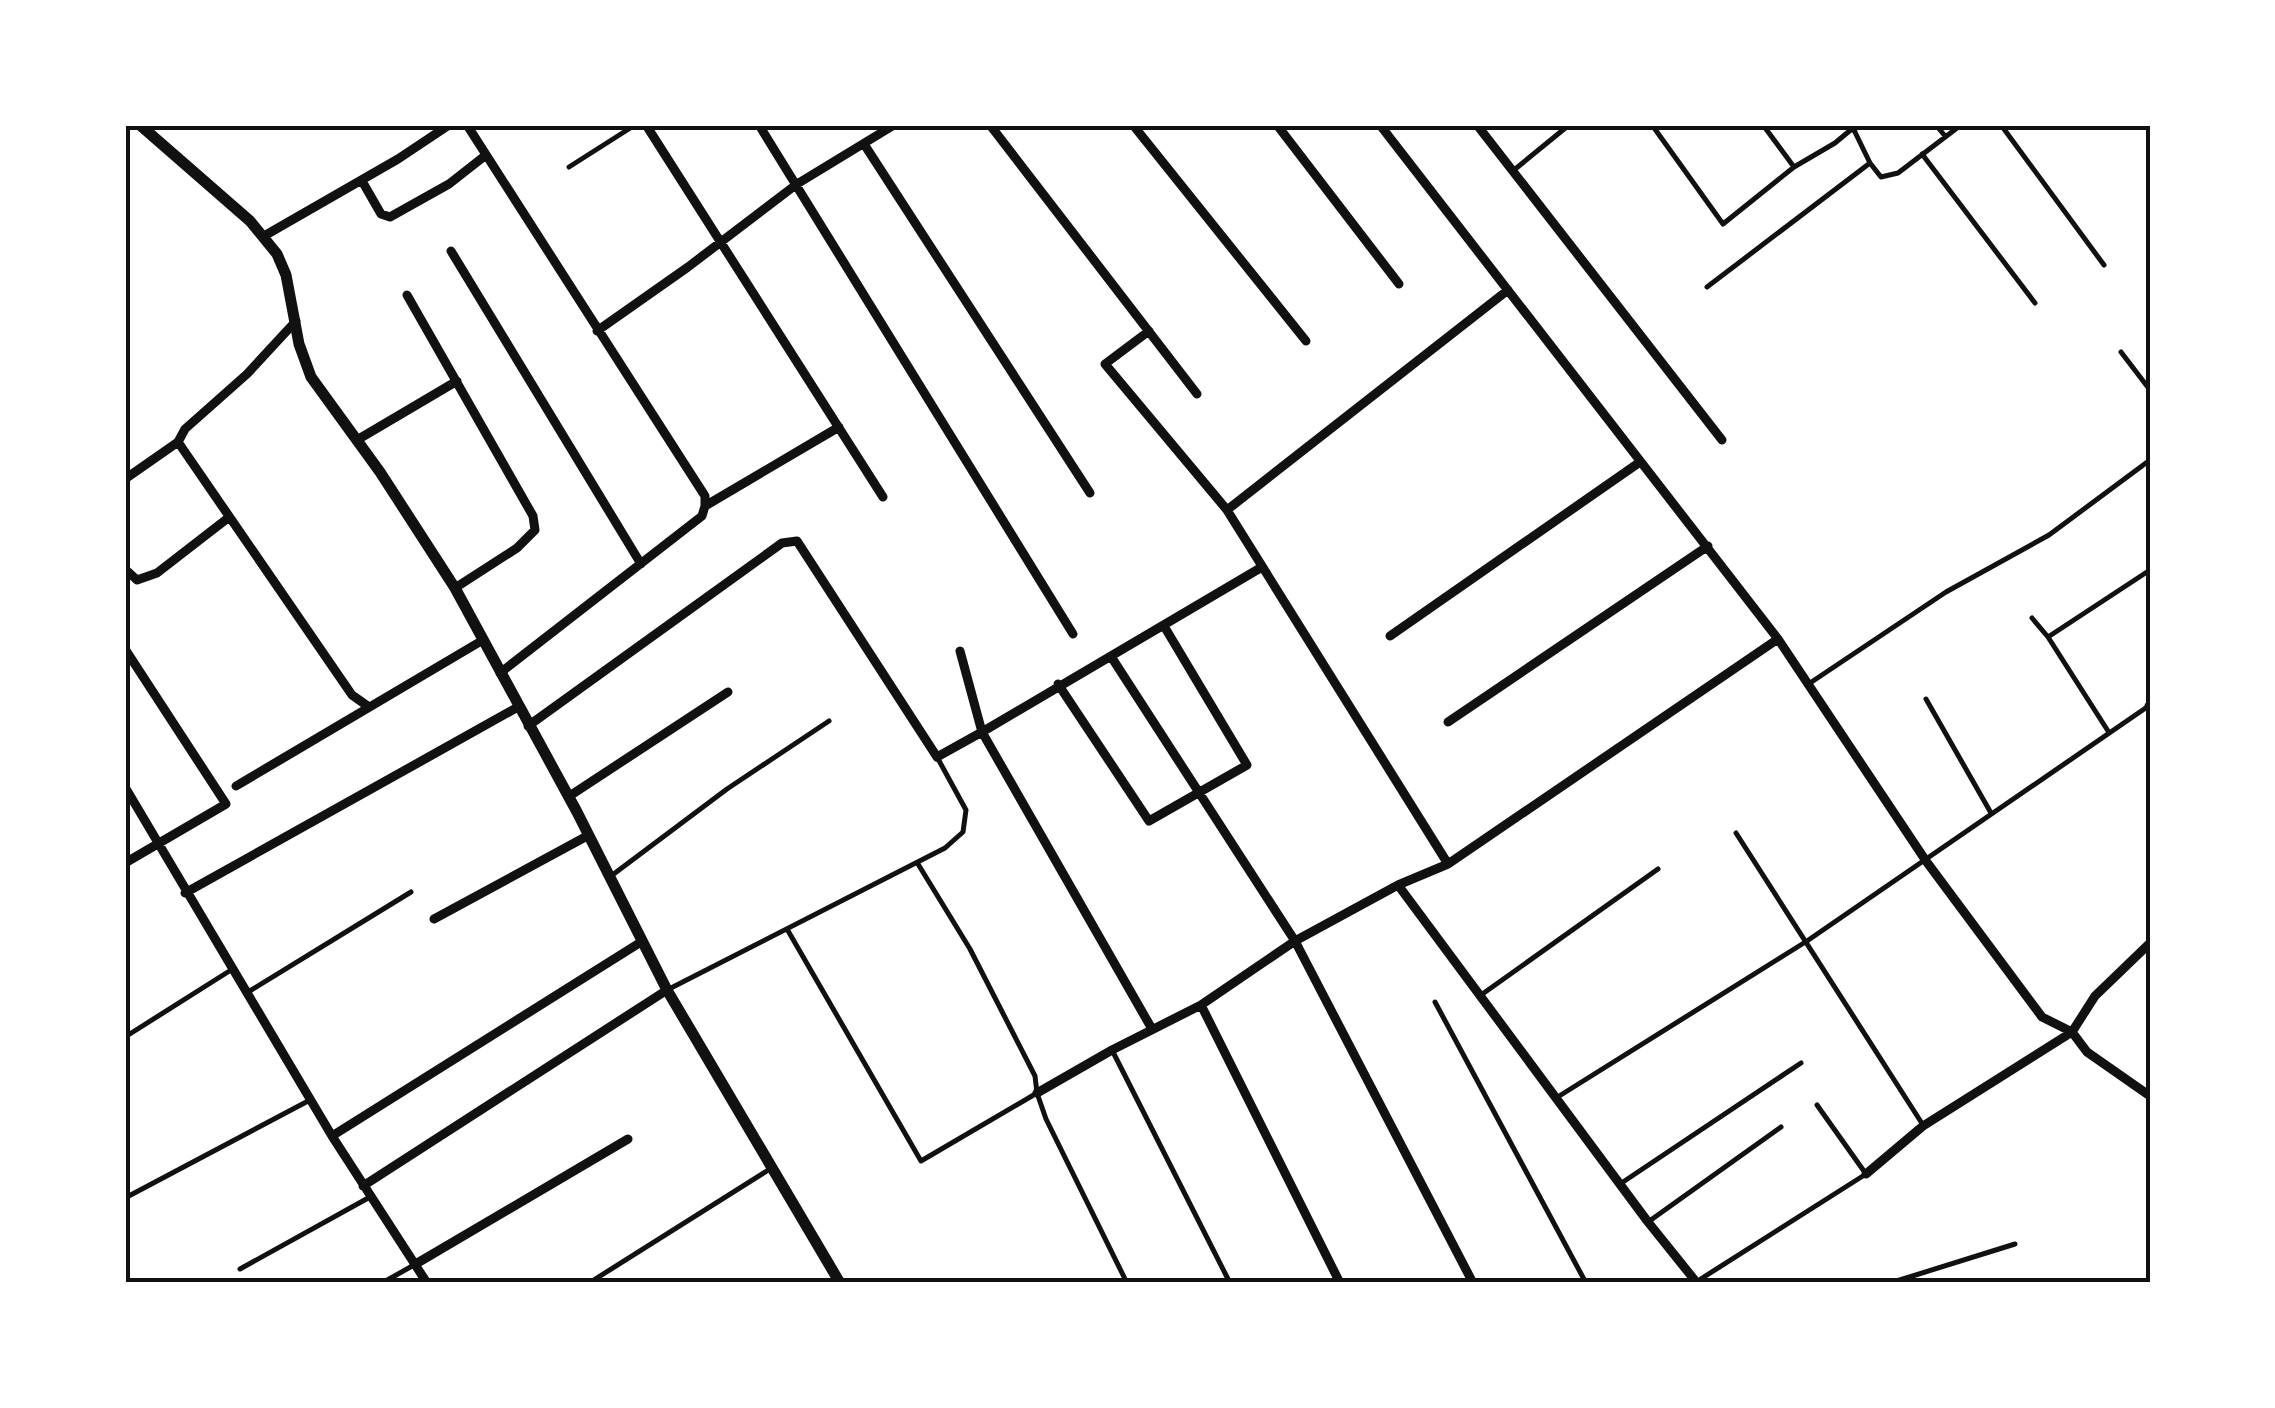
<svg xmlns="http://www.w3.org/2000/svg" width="2275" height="1408" viewBox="0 0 2275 1408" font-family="'Fira Sans Condensed',sans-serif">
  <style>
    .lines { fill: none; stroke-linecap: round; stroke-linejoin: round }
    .service { stroke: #111; stroke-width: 5 }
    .minor { stroke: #111; stroke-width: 9 }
    .tertiary { stroke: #111; stroke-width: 11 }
    .neatline { fill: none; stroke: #111; stroke-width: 4 }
  </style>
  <rect width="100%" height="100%" fill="#fff"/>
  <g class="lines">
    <!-- service -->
    <path class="service" d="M1652,125L1723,224L1794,167L1835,143L1853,128L1870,163L1707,287
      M1763,125L1794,167
      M1936,125L1945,136
      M2001,125L2104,265
      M1922,154L2035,303
      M1870,163L1881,177L1898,173L1961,125
      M569,167L635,125
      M1514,170L1569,125
      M2121,352L2150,390
      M2032,618L2048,637L2108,731
      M2048,637L2150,570
      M1807,685L1946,592L2049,535L2150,460
      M1926,699L1991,813
      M1736,833L1923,1125
      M918,864L970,949L1035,1076L1037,1093L1046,1119L1127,1283
      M611,876L727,789L829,721
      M787,929L921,1161L1037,1093
      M669,989L945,848L963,832L966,810L937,757
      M248,992L411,892
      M1481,995L1658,869
      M1435,1002L1586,1283
      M125,1037L231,970
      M1112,1050L1230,1283
      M1556,1098L1807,941L2150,705
      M1620,1184L1801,1063
      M125,1198L310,1100
      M1648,1222L1781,1127
      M240,1269L370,1197
      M1696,1282L1866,1174L1817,1105
      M382,1283L414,1265
      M589,1283L770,1169
      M1890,1283L2015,1244"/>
    <!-- minor -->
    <path class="minor" d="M467,125L705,496V506
      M646,125L883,497
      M759,125L1073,634
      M990,125L1197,394
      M1133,125L1306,341
      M1277,125L1399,284
      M1380,125L1778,639L1926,861L2042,1017L2072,1032L2087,1052L2150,1096
      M1477,125L1722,440
      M1853,128L1857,125
      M864,144L1090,493
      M362,181L381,214L390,217L449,184L486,155
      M264,236L398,159L449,125
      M451,251L641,564
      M407,295L533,516L535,530L517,548L455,588
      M597,331L688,267L797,184L894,125
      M1149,331L1105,364L1227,510L1448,864
      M357,440L457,381
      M178,442L352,695L369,707
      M125,479L178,442L185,429L247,374L296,321
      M1227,510L1508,290
      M125,569L137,580L157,573L228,518
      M1390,636L1640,462
      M125,649L226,804L125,863
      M1112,658L1295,941L1473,1283
      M500,673L702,516L705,506L839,427
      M1058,684L1149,821L1247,765L1164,626
      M2149,706L2150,707
      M1448,722L1708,546
      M528,726L782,543L797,541L937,757L982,732L960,651
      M236,786L483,640
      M125,787L332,1136L427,1283
      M568,797L728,692
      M1398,885L1648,1222L1697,1283
      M185,893L518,707
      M434,919L589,835
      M1201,1005L1340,1283
      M1152,1029L982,732L1262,567
      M1037,1093L1112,1050L1201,1005L1295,941L1398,885L1448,864L1778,639
      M332,1136L641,942
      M1866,1174L1923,1126L2072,1032L2095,996L2150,943
      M363,1186L667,990
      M414,1265L628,1139"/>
    <!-- tertiary -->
    <path class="tertiary" d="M140,125L250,221L277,254L286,275L299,344L311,377L380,472L455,588L577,812L667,990L840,1283"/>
  </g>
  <!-- border -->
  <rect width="2275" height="1408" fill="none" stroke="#ffffff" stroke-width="255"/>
  <rect x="128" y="128" width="2020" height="1152" class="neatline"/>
</svg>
